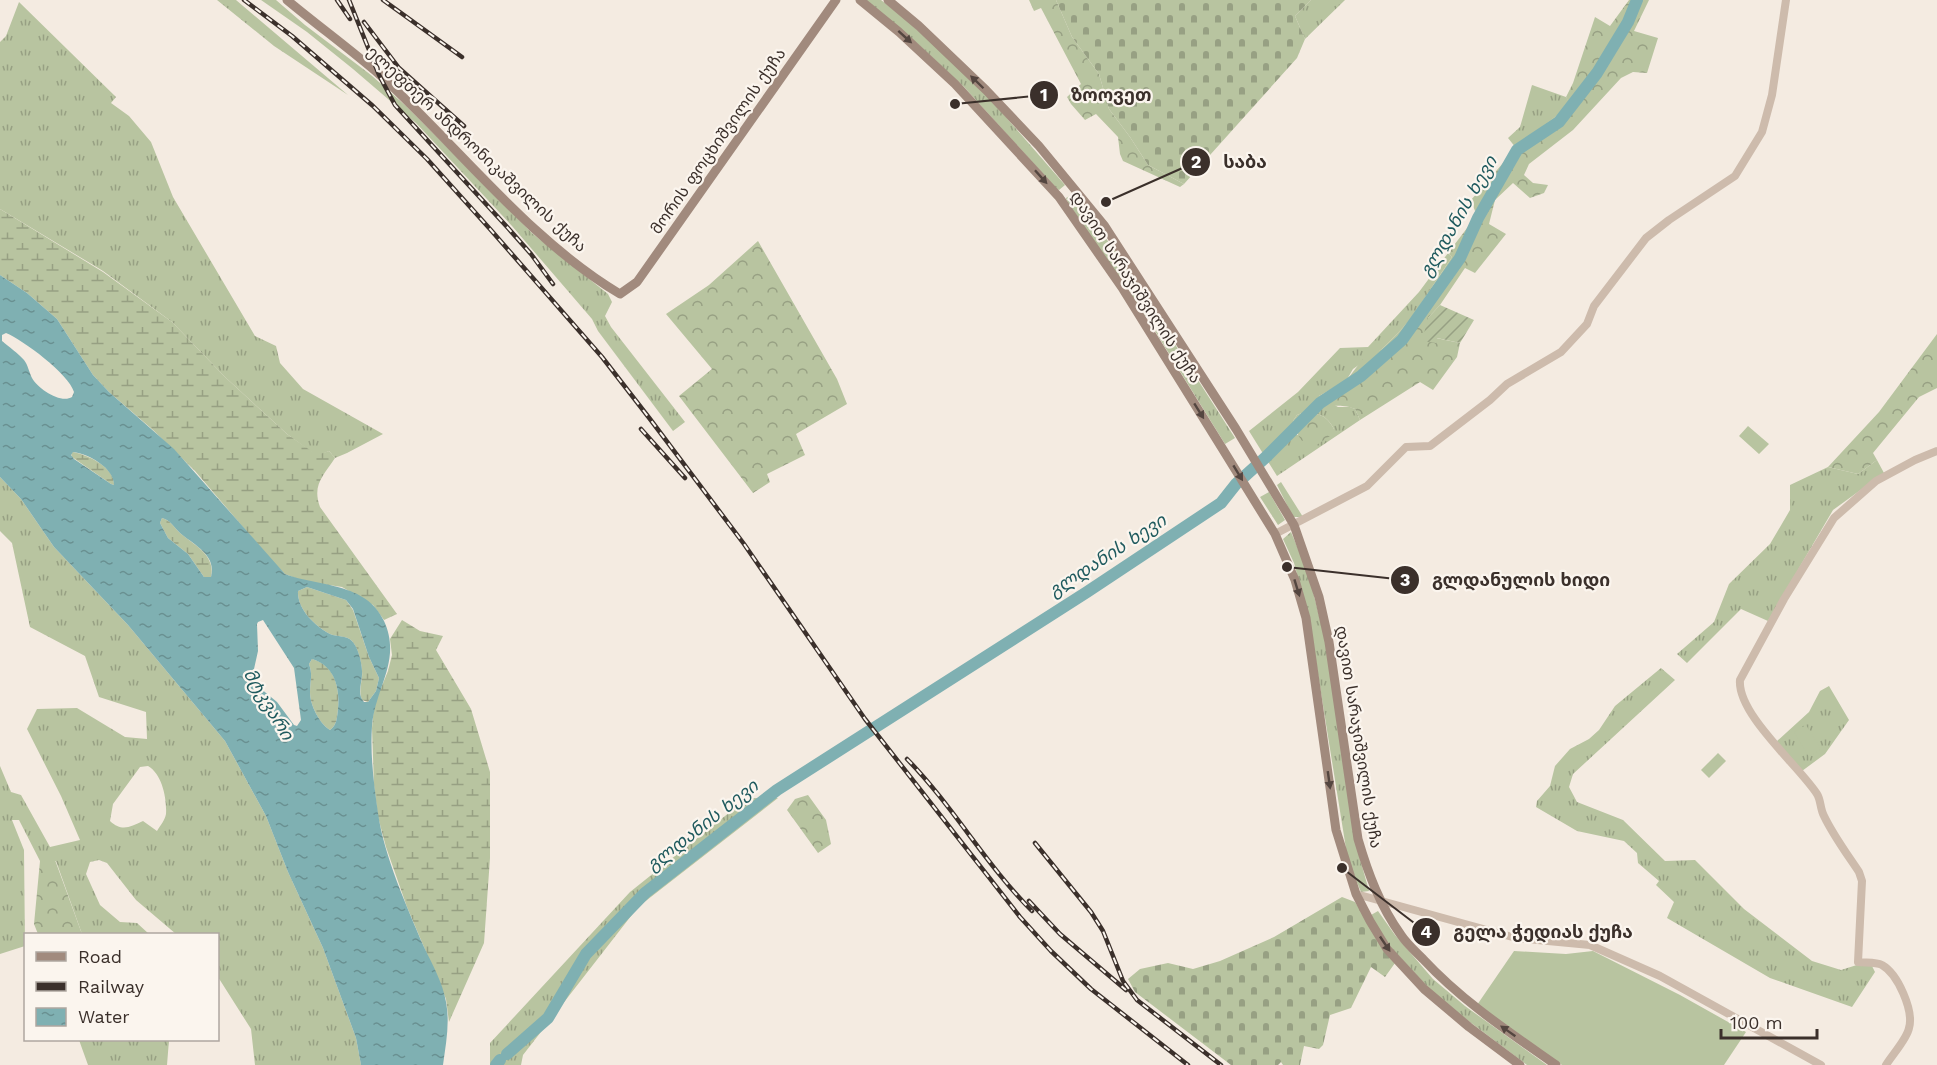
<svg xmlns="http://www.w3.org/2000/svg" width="1937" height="1065" viewBox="0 0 1937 1065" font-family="'Work Sans','Noto Sans Georgian',sans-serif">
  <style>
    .grass { fill: url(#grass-tufts); fill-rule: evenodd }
    .forest { fill: url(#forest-crowns) }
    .wetland { fill: url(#wetland-marsh) }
    .cemetery { fill: url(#cemetery-stones) }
    .garden { fill: url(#garden-furrows) }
    .pitch { fill: #b8c4a0 }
    .water { fill: url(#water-ripples); fill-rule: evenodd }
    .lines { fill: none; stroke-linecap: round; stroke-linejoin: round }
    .river { stroke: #7fb0b2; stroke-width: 12 }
    .tertiary { stroke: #cdbbac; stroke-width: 8 }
    .secondary { stroke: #a18a7d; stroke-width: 9 }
    .rail-casing { stroke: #3b302b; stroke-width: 4.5 }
    .rail { stroke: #fbf5ee; stroke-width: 2; stroke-dasharray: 7; stroke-linecap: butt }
    .oneway { fill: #544640 }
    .labels { text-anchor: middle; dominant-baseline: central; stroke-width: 4.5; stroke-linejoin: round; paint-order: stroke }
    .street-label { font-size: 16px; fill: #3b302b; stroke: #fbf5ee }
    .water-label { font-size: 18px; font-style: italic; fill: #1f5a5e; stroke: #fbf5ee }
    .leader { fill: none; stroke: #3b302b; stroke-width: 2 }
    .callout-dot { fill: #3b302b; stroke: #fbf5ee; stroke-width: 2 }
    .mark-label { font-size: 18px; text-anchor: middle; font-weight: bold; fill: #fff }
    .callout-label { font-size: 18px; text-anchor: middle; font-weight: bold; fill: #3b302b; stroke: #fbf5ee; stroke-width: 4.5; stroke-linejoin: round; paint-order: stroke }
  </style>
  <defs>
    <pattern id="grass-tufts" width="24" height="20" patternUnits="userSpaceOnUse" patternTransform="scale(1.5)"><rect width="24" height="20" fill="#b8c4a0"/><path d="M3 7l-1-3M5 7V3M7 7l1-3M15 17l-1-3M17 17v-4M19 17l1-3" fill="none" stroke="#97a083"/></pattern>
    <pattern id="forest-crowns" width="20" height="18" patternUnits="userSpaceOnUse" patternTransform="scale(1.5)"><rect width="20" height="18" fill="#b8c4a0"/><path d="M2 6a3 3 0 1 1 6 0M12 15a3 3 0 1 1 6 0" fill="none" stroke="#97a083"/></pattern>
    <pattern id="wetland-marsh" width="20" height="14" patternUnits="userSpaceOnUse" patternTransform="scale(1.5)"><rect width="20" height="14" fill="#b8c4a0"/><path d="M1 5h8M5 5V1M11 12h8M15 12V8" fill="none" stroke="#97a083"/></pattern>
    <pattern id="cemetery-stones" width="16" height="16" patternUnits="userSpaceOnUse" patternTransform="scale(1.5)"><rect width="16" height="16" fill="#b8c4a0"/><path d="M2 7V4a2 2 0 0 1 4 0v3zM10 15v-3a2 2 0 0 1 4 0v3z" fill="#97a083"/></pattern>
    <pattern id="garden-furrows" width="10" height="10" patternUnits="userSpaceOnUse" patternTransform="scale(1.5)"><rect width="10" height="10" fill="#b8c4a0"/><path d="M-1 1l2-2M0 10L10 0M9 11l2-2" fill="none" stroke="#97a083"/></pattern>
    <pattern id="water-ripples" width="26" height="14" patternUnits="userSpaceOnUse" patternTransform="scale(1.5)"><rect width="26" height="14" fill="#7fb0b2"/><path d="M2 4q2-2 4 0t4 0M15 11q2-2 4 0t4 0" fill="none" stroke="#699091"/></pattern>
  </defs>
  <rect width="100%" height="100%" fill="#f4ebe1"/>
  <!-- grass -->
  <path class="grass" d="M217,0H236L348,95L274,46Z
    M261,0H276L305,25L371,75L406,106L533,234L608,294L612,302L605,316L611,327L685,422L673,431L598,331L592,319L512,226L416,123L353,69L307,32Z
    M866,0H881L904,18L977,84L1065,185L1059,190L1057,189L964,87L919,45Z
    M1311,0H1345L1305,39L1295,16Z
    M19,2L116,97L111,103L129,116L151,142L173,197L255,336L276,346L280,363L303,389L383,434L347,453L335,458L329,451L317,456L287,434L225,377L172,322L103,271L0,209V42L6,36Z
    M1532,85L1566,97L1569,101L1559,114L1543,126L1534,145L1523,151L1514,161L1507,178L1475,211L1471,200L1516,148L1508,138L1520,127Z
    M1073,194L1116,252L1154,310L1145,316L1067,201L1066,198Z
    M1448,253L1452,257L1410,320L1396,335L1382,349L1353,369L1346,381L1319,396L1338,407H1350L1355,409L1360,420L1277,476L1249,431L1298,392L1340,348L1368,347L1419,292ZM1302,413C1318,413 1326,414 1334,429L1297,435L1293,421L1297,415Z
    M1162,326L1164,327L1235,438L1225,444L1155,331Z
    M1877,460L1884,473L1833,510L1768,621L1741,609L1687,663L1677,654L1714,622L1729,584L1770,544L1790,510V485L1828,467L1858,474Z
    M0,477L21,499L54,547L128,625L225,741L266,816L288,872L323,948L356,1038L361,1065H255L251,1029L218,977V934H176L136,900L107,863L99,860L90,862L86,874L100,905L120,922L137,923L149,934H82L56,861H40L19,820H12L24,850L25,946L0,954V766L11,792L21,795L50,847L80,840L61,796L27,729L37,709L77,708L125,737L147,739L146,712L99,697L85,656L30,627L12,543L0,531ZM148,766C162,774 167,798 166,814C165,820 160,826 157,831L143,821C130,827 122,832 110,821L113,804L140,767Z
    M1269,492L1285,520L1278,525L1260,497Z
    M1291,532L1309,575L1325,640L1355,841L1369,891L1361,892L1348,861L1309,618L1294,563L1283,539Z
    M1661,668L1675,680L1573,774L1569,787L1577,802L1623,820L1665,861L1695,860L1744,909L1812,961L1841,970L1860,964L1872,966L1875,972L1852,1007L1770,978L1667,918L1674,902L1656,885L1659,881L1638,863L1637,853L1624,841L1577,831L1536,807L1537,801L1550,786L1555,766L1570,749L1589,739L1599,730L1615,706Z
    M1829,686L1849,720L1825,754L1802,771L1776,742L1809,712L1820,691Z
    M753,798H778L638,907L523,1055L521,1065H490V1043L630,892L730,812Z
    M1378,911L1395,935L1433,979L1465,1006L1547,1065H1527L1438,998L1384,940L1371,915Z
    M79,1040H169L167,1065H88Z"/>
  <!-- forest -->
  <path class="forest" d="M1029,0H1056L1072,37L1099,74L1109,109L1130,137L1148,165L1184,184L1180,187L1123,161L1120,154L1118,137L1096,114L1085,120L1071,104L1067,97L1081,84L1041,8L1034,11Z
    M1629,0H1649L1634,31L1658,38L1647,73L1633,72L1621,78L1573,130L1529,164L1524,175L1533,183L1548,185L1544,193L1530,198L1513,183L1495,200L1489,224L1506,234L1475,273L1465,268L1440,305L1428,318L1436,343V338L1460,343L1457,357L1433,390L1420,382L1360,420L1355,409C1339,402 1333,412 1319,396L1346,381L1362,360L1382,349L1396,335L1410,320L1452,257L1448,253L1477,215L1475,211L1507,178L1514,161L1523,151L1534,145L1542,126L1559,114L1569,102L1566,97L1573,83L1595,17L1610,26Z
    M758,241L837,379L847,404L796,434L805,455L767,474L770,482L753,493L679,396L712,369L666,314L709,285Z
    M1937,334V388L1919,397L1873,453L1877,460L1858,474L1828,467L1879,412Z
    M1302,413C1318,413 1326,414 1334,429L1333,434L1312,448C1299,442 1297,433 1293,421L1297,415Z
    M1281,482L1303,517H1293L1277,485Z
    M808,795L826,820L831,844L818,853L787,810L795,799Z
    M55,860L82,934H38L34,924L40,861Z"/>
  <!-- wetland -->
  <path class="wetland" d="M0,209L103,272L172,322L225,377L287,434L317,455L329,451L335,458C323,476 312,485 320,507L397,614L384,620L373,605L342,587L303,581L285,574L273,562L195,471L153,430L109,392L93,375L57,319L27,293L0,275Z
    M73,452C89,455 115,468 114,485L111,484L72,457L71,453Z
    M162,518C170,520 174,527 180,533C194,545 216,555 211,577H204L188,554L168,538L160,523Z
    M307,587L346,600L353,610L369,657L379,678L376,691L368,702L362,700C359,692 361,685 362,677C363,667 359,649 352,641C346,635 337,637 330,634C315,626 297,609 298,591Z
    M402,620L420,631L443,636L436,650L471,709L490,772V858L484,943L449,1022L446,999L407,907L386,847L378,817L374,785L372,728L374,705L388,671L392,655L390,639Z
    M312,659C335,665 340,688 338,709C337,717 337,725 330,730C319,723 310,705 310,692C310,681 313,675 309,664Z"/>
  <!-- cemetery -->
  <path class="cemetery" d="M1056,0H1311L1295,16L1305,39L1297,58L1184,184L1148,165L1130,137L1109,109L1099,74L1072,37Z
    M1342,897L1355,902L1395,963L1385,977L1371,967L1351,1008L1330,1015L1323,1045L1319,1049L1304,1046L1300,1065H1283L1281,1062L1278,1065H1231L1135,992L1128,979L1140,969L1168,963L1193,969L1220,961L1274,937Z"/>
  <!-- garden -->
  <path class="garden" d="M1440,305L1474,320L1460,343L1437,338L1436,343L1422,341L1428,318Z"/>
  <!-- pitch -->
  <path class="pitch" d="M1748,426L1769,444L1759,454L1739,436Z
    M1806,725L1821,749L1809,757L1794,732Z
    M1718,753L1726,761L1709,778L1701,770Z
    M1514,951L1566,954L1593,951L1680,995L1746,1032L1724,1065H1562L1477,1005Z"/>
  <!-- water -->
  <path class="water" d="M0,275L27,293L57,319L93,375L109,392L174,449L285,574C319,587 366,582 384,621C402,660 375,688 372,726C370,755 374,785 378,813C384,856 407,907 424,947C432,964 443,983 446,1002C450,1023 446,1043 443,1065H361L356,1038L323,948L288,872L266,816L225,741L128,625L54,547L21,499L0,477ZM6,333C23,340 69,374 74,392L72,397C61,404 38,389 32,378C29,372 28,365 24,360C18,353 9,347 2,341V335ZM73,452C89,454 114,468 114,485L111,484L74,459L71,455ZM162,518C170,520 174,527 180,533C194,545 217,555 211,577H204L188,554L168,538L160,523ZM307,587L346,600L353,609L369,657L379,678L376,691L368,702H364C356,693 363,682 362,671C362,663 358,647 352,641C346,635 337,637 330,634C315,626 297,609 298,591ZM263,620L294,668L301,720L297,726L294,725L277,702L260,688L255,679L254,669L258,651L257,624L258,622ZM312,659C335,666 340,688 338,709C337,717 337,725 330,730C319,723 310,705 310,692C310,681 313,675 309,664Z"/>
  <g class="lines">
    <!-- river -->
    <path class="river" d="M507,1054L548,1018L586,954L645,893L777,790L1087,592L1221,503L1236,484L1266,457L1320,403L1361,376L1402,340L1460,258L1478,218L1517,150L1559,122L1597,73L1628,22L1637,0
      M496,1065L500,1060"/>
    <!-- tertiary -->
    <path class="tertiary" d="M1275,534L1367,486L1406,447L1430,446L1490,400L1507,384L1561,352L1587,324L1594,306L1646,238L1669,220L1735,176L1762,132L1772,95L1786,0
      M1356,894L1516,938L1590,945L1660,976L1821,1065
      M1886,1065C1892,1055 1907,1039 1909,1028C1914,1011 1898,974 1882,965C1876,962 1865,963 1858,962L1862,881L1859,872C1847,854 1833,835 1824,816C1820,809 1821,800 1817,794C1799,766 1737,714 1740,680L1784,599L1834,518L1876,481L1915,460L1937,451"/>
    <!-- secondary -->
    <path class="secondary" d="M287,0C317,25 350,49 380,75C458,146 529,240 620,294L637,282L836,0
      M860,0L899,32L955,84L1059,197L1123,289L1222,448L1275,534L1295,580L1306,618L1336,830L1356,894L1370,921L1387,949L1424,989L1469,1027L1520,1065
      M888,0L919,26L986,90L1039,146L1104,225L1236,429L1294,525L1319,597L1329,642L1358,839C1368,873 1380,906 1401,935C1407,944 1415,951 1423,959C1462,1001 1509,1032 1556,1065"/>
    <defs>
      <path id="rail" d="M244,0L292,36L373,106L427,159L490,229L602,357L650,419L744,544L865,719L1020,917L1051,951L1091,989L1188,1065
        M337,0L350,19
        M349,0L379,75L395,105L508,228L531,254L553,284
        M383,0L462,57
        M364,22L399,68L464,126
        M641,429L685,478
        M907,759C953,806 986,865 1032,911
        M1035,843L1091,912L1103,931L1123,981L1137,1000L1221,1065
        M1029,901L1060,934L1126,990"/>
    </defs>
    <!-- rail casing -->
    <use href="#rail" class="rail-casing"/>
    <!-- rail -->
    <use href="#rail" class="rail"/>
  </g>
  <!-- one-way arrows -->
  <defs><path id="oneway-solid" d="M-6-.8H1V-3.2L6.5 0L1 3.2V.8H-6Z" transform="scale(1.5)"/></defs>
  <g class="oneway">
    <use href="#oneway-solid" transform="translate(905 37) rotate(42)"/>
    <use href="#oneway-solid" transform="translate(977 82) rotate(-136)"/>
    <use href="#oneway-solid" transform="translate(1041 177) rotate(48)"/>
    <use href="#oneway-solid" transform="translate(1199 411) rotate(58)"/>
    <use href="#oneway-solid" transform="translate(1238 473) rotate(59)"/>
    <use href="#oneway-solid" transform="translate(1297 588) rotate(73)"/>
    <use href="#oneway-solid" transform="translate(1329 780) rotate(82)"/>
    <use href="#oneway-solid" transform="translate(1385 944) rotate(56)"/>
    <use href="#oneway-solid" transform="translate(1508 1031) rotate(-145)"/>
  </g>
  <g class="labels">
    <!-- street labels -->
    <g class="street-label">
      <text transform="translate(718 141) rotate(-55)">მორის ფოცხიშვილის ქუჩა</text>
      <text transform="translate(477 149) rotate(43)">ელეფთერ ანდრონიკაშვილის ქუჩა</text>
      <text transform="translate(1136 287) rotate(57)">დავით სარაჯიშვილის ქუჩა</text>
      <text transform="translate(1359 737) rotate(81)">დავით სარაჯიშვილის ქუჩა</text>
    </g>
    <!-- water labels -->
    <g class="water-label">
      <text transform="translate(1458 216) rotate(-60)">გლდანის ხევი</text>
      <text transform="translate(1107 555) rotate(-33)">გლდანის ხევი</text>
      <text transform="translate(269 704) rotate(59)">მტკვარი</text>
      <text transform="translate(702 825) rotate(-38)">გლდანის ხევი</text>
    </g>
  </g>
  <!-- callouts -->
  <path class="leader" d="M955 104L1044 95M1106 202L1196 162M1287 567L1405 580M1342 868L1426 932"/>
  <g class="callout-dot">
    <circle cx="955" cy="104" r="6"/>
    <circle cx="1106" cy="202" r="6"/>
    <circle cx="1287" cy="567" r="6"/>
    <circle cx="1342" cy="868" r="6"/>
    <circle cx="1044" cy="95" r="15"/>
    <circle cx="1196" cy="162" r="15"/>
    <circle cx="1405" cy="580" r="15"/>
    <circle cx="1426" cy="932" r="15"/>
  </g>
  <g class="mark-label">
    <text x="1044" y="101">1</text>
    <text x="1196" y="168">2</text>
    <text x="1405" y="586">3</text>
    <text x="1426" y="938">4</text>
  </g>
  <g class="callout-label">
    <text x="1111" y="101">ზოოვეთ</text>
    <text x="1245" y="168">საბა</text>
    <text x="1521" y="586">გლდანულის ხიდი</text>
    <text x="1543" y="938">გელა ჭედიას ქუჩა</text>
  </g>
  <!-- legend -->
  <rect x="24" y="933" width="195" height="108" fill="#fbf5ee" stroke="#aea6a0" stroke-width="1.5"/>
  <rect x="36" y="952" width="30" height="9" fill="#a18a7d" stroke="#aea6a0" stroke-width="1.5"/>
  <text x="78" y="963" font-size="18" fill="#3b302b">Road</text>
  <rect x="36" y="982" width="30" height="9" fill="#3b302b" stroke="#aea6a0" stroke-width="1.5"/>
  <text x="78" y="993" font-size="18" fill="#3b302b">Railway</text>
  <rect x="36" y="1008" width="30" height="18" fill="url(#water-ripples)" stroke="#aea6a0" stroke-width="1.5"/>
  <text x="78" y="1023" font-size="18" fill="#3b302b">Water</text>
  <!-- scale -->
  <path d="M1721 1029v9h96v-9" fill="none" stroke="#3b302b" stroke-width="3"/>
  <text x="1730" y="1029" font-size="18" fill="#3b302b" stroke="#fbf5ee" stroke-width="4.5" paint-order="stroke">100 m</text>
</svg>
